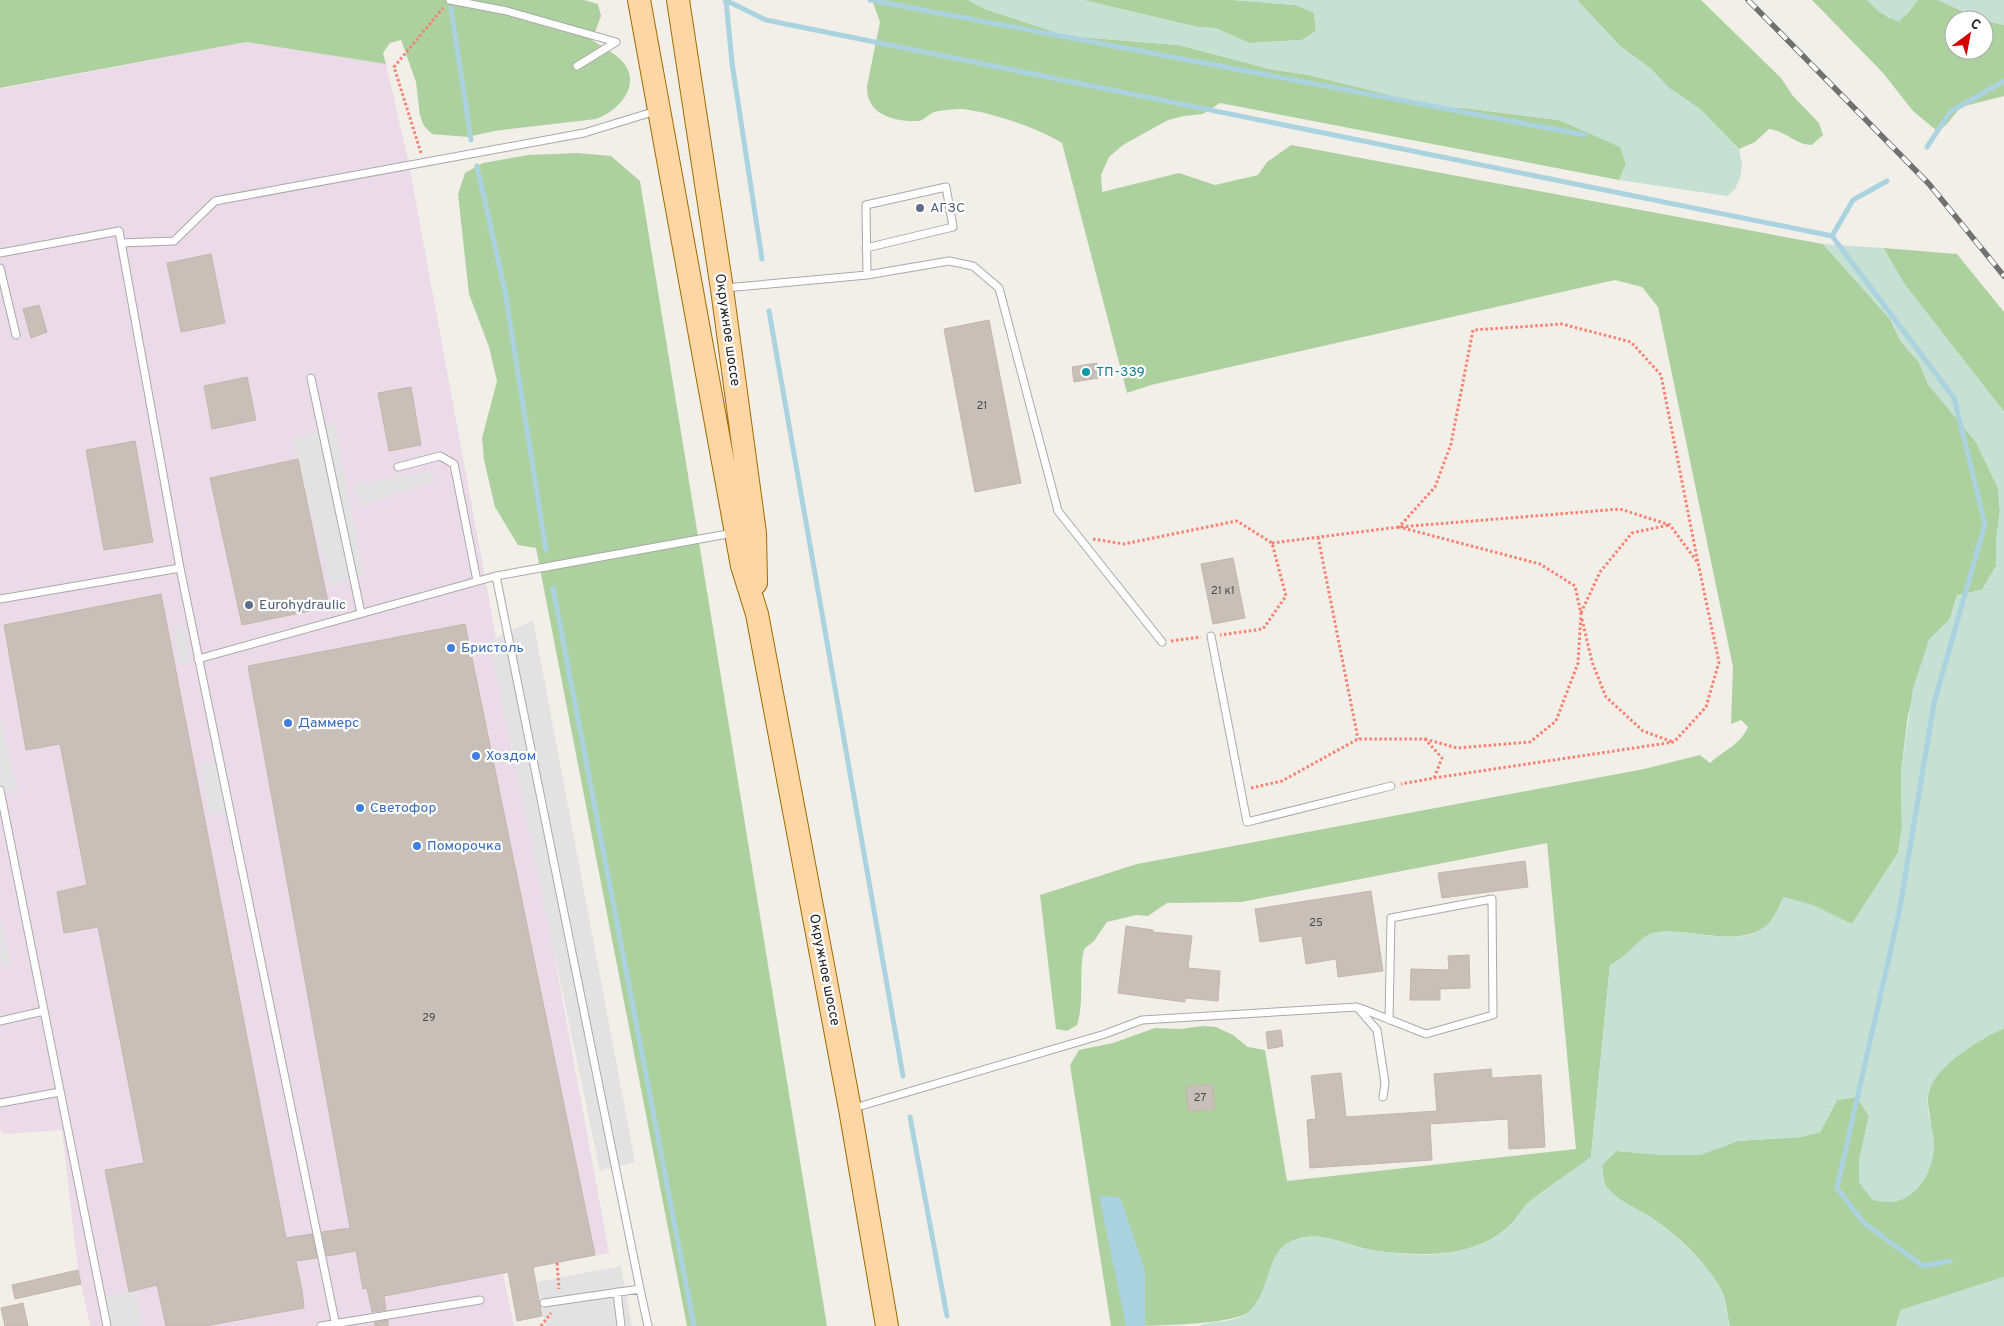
<svg xmlns="http://www.w3.org/2000/svg" width="2004" height="1326" viewBox="0 0 2004 1326" font-family="Overpass,sans-serif">
  <style>
    .industrial { fill: #ebdbe8 }
    .forest { fill: #add19e }
    .wetland { fill: #c6e0d4 }
    .parking { fill: #e2e2e2 }
    .water { fill: #aad3df }
    .lines { fill: none; stroke-linecap: round; stroke-linejoin: round }
    .stream { stroke: #aad3df; stroke-width: 5 }
    .building { fill: #c7bfb8; stroke: #c4b6ab }
    .service-casing { stroke: #a9a9a9; stroke-width: 9 }
    .primary-casing { stroke: #a06b00; stroke-width: 24 }
    .path { stroke: #fa8072; stroke-width: 3; stroke-dasharray: 2.5 2.5; stroke-linecap: butt }
    .service { stroke: #fff; stroke-width: 7 }
    .primary { stroke: #fcd6a4; stroke-width: 22 }
    .rail-casing { stroke: #707070; stroke-width: 5.5 }
    .rail { stroke: #fff; stroke-width: 4; stroke-dasharray: 11; stroke-linecap: butt }
    .service-dot { fill: #5c6f8a; stroke: #fff; stroke-width: 2 }
    .culture-dot { fill: #0f9aa8; stroke: #fff; stroke-width: 2 }
    .shop-dot { fill: #3f7fe0; stroke: #fff; stroke-width: 2 }
    .labels { text-anchor: middle; dominant-baseline: central; stroke-width: 4.5; stroke-linejoin: round; paint-order: stroke }
    .number-label { font-size: 11px; fill: #4b4948 }
    .service-label { font-size: 14px; fill: #4e5e75; stroke: #fff; text-anchor: start }
    .street-label { font-size: 14px; fill: #222; stroke: #fff }
    .culture-label { font-size: 14px; fill: #0d838f; stroke: #fff; text-anchor: start }
    .shop-label { font-size: 14px; fill: #366cbe; stroke: #fff; text-anchor: start }
  </style>
  <rect width="100%" height="100%" fill="#f2efe9"/>
  <!-- industrial -->
  <path class="industrial" d="M246,42L386,64L409,164L609,1253L503,1274L514,1326H90L78,1270L62,1130L4,1134L0,1130V89Z"/>
  <!-- forest -->
  <path class="forest" d="M0,0H584L598,4L601,16L592,40C601,46 613,52 621,60C644,83 619,111 596,119L494,131L468,137L432,134L424,126L420,116L416,82L401,40L390,43L383,53L386,64L246,42L0,88Z
    M872,0H968L985,9L1067,36L1179,45L1270,69L1309,75L1390,95L1404,101L1443,108H1464L1559,120L1621,147L1626,164L1619,180L1220,103L1203,114L1184,116L1168,120L1123,145L1109,157L1101,175L1102,192L1179,173L1215,185L1258,175L1267,162L1291,145L1823,244L1890,319L1901,342L1919,362L1928,384L1976,442L1998,488L2000,512L1996,540V566L1982,590L1957,595L1950,619L1929,640L1908,715L1901,771L1902,828L1898,853L1852,924L1784,897C1780,904 1776,914 1771,921C1747,950 1695,929 1664,932C1641,934 1630,956 1610,965L1591,1157C1570,1173 1547,1187 1527,1204C1521,1210 1517,1219 1510,1225C1474,1259 1423,1256 1378,1251C1350,1248 1325,1230 1297,1239C1263,1249 1273,1295 1246,1314C1220,1326 1143,1326 1111,1326L1070,1065L1079,1050L1113,1043L1155,1028L1180,1029L1203,1026L1216,1027L1233,1035L1248,1047L1265,1050L1287,1181L1576,1149L1547,843L1241,902L1167,903L1148,916L1136,915L1107,922L1094,941L1084,949C1078,975 1085,1000 1077,1025L1067,1031L1056,1029L1040,895L1137,864L1644,769L1700,755L1710,763C1724,750 1740,745 1748,727L1741,720L1731,724L1733,667L1658,307L1642,287L1615,280L1151,385L1127,393L1062,143C1037,128 991,112 962,109C953,109 940,110 932,113C927,116 924,120 919,121C894,122 866,115 867,86L880,22Z
    M1083,0H1233L1296,5L1314,13L1316,31L1302,40L1249,43L1215,28L1197,27Z
    M1577,0H1701L1781,78L1793,96L1819,123L1823,135L1812,145C1795,145 1786,131 1769,129L1755,142L1739,149L1700,109L1669,88L1651,69L1620,46Z
    M1812,0H1867L1889,18L1906,15L1918,0H1938L1982,20H1954V50H1984V20L2004,25V96L1961,107L1946,125L1937,131L1913,111L1883,73Z
    M577,153L611,156L640,181L827,1326H687L536,548L518,545L495,507L484,460L482,438L497,381L489,347L469,294L458,194L465,173L483,163L528,155Z
    M1883,248L1957,254L2004,312V412L1905,285Z
    M2004,1028V1277L1901,1310L1896,1326H1730C1726,1312 1727,1298 1719,1286C1703,1259 1677,1235 1652,1218C1637,1208 1614,1200 1605,1184C1603,1179 1603,1171 1602,1165L1616,1151L1681,1155L1720,1148L1737,1141L1801,1137L1820,1132L1837,1100L1857,1097L1869,1116L1859,1160L1893,1202C1923,1189 1924,1182 1928,1151C1930,1143 1932,1133 1931,1124C1930,1113 1926,1102 1929,1091C1937,1064 1980,1039 2004,1028Z"/>
  <!-- wetland -->
  <path class="wetland" d="M968,0H1083L1197,27L1215,28L1249,43L1302,40L1316,31L1314,13L1296,5L1233,0H1577L1620,46L1651,69L1669,88L1700,109L1739,149L1742,165L1740,178L1735,189L1727,196L1619,180L1626,164L1620,147L1559,120L1464,108H1443L1404,101L1390,95L1309,75L1270,69L1179,45L1067,36L985,9Z
    M1867,0H1918L1899,22L1879,12Z
    M1938,0H2004V25L1979,19Z
    M1823,244L1883,248L1905,285L2004,412V1028C1980,1039 1938,1064 1929,1090C1924,1108 1933,1125 1934,1143C1935,1167 1919,1200 1891,1202C1885,1202 1878,1201 1872,1200L1859,1182V1160L1869,1116L1857,1097L1837,1100L1820,1132L1801,1137L1737,1141L1701,1155H1659L1616,1151L1602,1165C1603,1171 1603,1179 1605,1184C1614,1200 1637,1208 1652,1218C1676,1235 1703,1259 1719,1286C1726,1298 1726,1312 1730,1326H1199C1214,1319 1231,1324 1246,1314C1273,1295 1263,1248 1297,1239C1326,1230 1349,1248 1378,1251C1423,1257 1474,1259 1510,1225C1517,1219 1521,1210 1527,1204C1547,1187 1570,1173 1591,1157L1610,965C1627,958 1640,936 1652,933C1686,924 1744,954 1771,921C1776,914 1780,904 1784,897L1813,905L1852,924L1898,853L1902,828L1901,771L1913,688L1929,640L1950,619L1957,595L1982,590L1996,566V540L2000,512L1998,488L1976,442L1928,384L1919,362L1901,342L1890,319Z
    M2004,1277V1326H1896L1901,1310Z"/>
  <!-- parking -->
  <path class="parking" d="M334,423L364,574L331,586L292,440Z
    M431,471L435,481L362,506L352,485Z
    M533,620L635,1162L600,1171L489,641Z
    M184,625L191,663L180,665L173,626Z
    M0,720H1L18,793H0Z
    M200,763L224,764L234,813L210,814Z
    M0,916L11,967H0Z
    M621,1266L632,1326H545L537,1282Z
    M136,1290L143,1326H110L104,1298Z"/>
  <!-- water -->
  <path class="water" d="M1099,1196L1120,1197L1145,1270V1326H1126Z"/>
  <g class="lines">
    <!-- stream -->
    <path class="stream" d="M725,0L766,20L1832,236L1853,200L1887,181
      M726,0L732,63L762,259
      M870,0L1585,135
      M451,8L471,140
      M1927,147L1950,112L2004,81
      M477,166L505,291L546,550
      M1832,236L1954,398L1985,524L1934,703L1899,913L1837,1188L1864,1223L1923,1266L1950,1261
      M769,311L903,1076
      M553,588L694,1326
      M910,1117L947,1316"/>
  </g>
  <!-- building -->
  <path class="building" d="M211,254L225,323L181,332L167,263Z
    M39,305L47,332L31,338L23,309Z
    M989,320L1021,483L975,492L944,329Z
    M1097,363L1099,378L1074,382L1072,367Z
    M247,377L256,420L212,429L204,386Z
    M411,387L421,445L389,451L378,393Z
    M135,441L153,542L104,550L86,450Z
    M298,459L329,607L242,625L210,478Z
    M1233,558L1245,618L1213,624L1201,564Z
    M161,594L286,1238L312,1234L317,1258L296,1261L302,1290L304,1308L205,1326H166L157,1285L129,1292L105,1170L144,1163L98,927L64,933L57,892L87,885L60,744L26,750L4,625Z
    M465,624L595,1255L533,1267L542,1316L517,1321L508,1272L384,1296L386,1310L372,1312L367,1288L363,1289L356,1251L327,1256L322,1232L350,1228L248,666Z
    M1525,861L1528,887L1442,898L1438,873Z
    M1371,891L1383,971L1338,977L1336,959L1306,964L1302,936L1260,942L1255,909Z
    M1126,926L1153,930V932L1192,936L1188,968L1220,971L1218,1001L1185,998V1002L1118,993Z
    M1469,955L1470,988L1440,989V1000H1410L1411,969L1449,970L1448,956Z
    M1281,1030L1283,1046L1268,1049L1266,1032Z
    M1491,1069L1492,1078L1541,1075L1545,1147L1509,1149L1508,1119L1430,1124L1432,1160L1310,1168L1307,1120L1316,1119L1311,1076L1341,1073L1346,1117L1437,1111L1434,1074Z
    M1212,1084L1215,1109L1188,1112L1186,1087Z
    M78,1270L81,1284L15,1299L12,1285Z
    M23,1303L28,1326H5L1,1308Z
    M388,1320V1326H375L374,1323Z"/>
  <g class="lines">
    <defs>
      <path id="service" d="M450,0L507,11L616,42L577,66
        M122,243L174,241L215,201L584,133L656,111
        M866,248L953,227L946,187L866,205L867,275
        M0,253L119,231L180,568L336,1326
        M0,268L16,335
        M725,288L867,275L949,261L973,266L999,288L1058,511L1162,642
        M311,378L361,613
        M398,467L440,456L454,464L477,581
        M496,576L640,1289
        M0,599L180,568
        M1211,636L1247,822L1391,786
        M198,659L496,576L733,533
        M0,790L107,1326
        M1360,1008L1426,1034L1493,1015L1492,899L1391,918L1389,1020
        M0,1021L44,1011
        M0,1103L60,1092
        M854,1108L1105,1034L1142,1020L1357,1007L1377,1030L1385,1083L1383,1097
        M617,1292L621,1326
        M544,1303L640,1289L648,1326
        M321,1326L480,1300"/>
      <path id="primary" d="M639,0L742,566L757,614L850,1109L887,1326
        M678,0L722,289L755,533L756,583"/>
    </defs>
    <!-- service casing -->
    <use href="#service" class="service-casing"/>
    <!-- primary casing -->
    <use href="#primary" class="primary-casing"/>
    <!-- path -->
    <path class="path" d="M421,153L394,67L443,8
      M1318,537L1358,739
      M1093,539L1124,544L1237,521L1272,543L1286,596L1263,629L1220,635
      M1272,543L1399,527L1620,509L1670,525L1698,563L1719,662L1706,707L1674,742L1434,778
      M1581,613L1600,572L1632,533L1669,525
      M1582,619L1592,662L1606,697L1643,731L1673,742
      M1171,641L1201,637
      M1425,739L1457,748L1530,742L1556,721L1578,663L1581,614L1575,586L1540,564L1399,527L1435,487L1451,444L1473,330L1562,324L1631,342L1661,375L1698,563
      M1251,788L1282,781L1358,739H1425L1442,758L1434,778L1401,784
      M557,1263L559,1289
      M541,1326L551,1313"/>
    <!-- service -->
    <use href="#service" class="service"/>
    <!-- primary -->
    <use href="#primary" class="primary"/>
    <defs>
      <path id="rail" d="M1748,0L1929,184L2004,276"/>
    </defs>
    <!-- rail casing -->
    <use href="#rail" class="rail-casing"/>
    <!-- rail -->
    <use href="#rail" class="rail"/>
  </g>
  <!-- markers -->
  <g class="service-dot">
    <circle cx="920" cy="208" r="5"/>
    <circle cx="249" cy="605" r="5"/>
  </g>
  <circle class="culture-dot" cx="1086" cy="372" r="5"/>
  <g class="shop-dot">
    <circle cx="451" cy="648" r="5"/>
    <circle cx="288" cy="723" r="5"/>
    <circle cx="476" cy="756" r="5"/>
    <circle cx="360" cy="808" r="5"/>
    <circle cx="417" cy="846" r="5"/>
  </g>
  <g class="labels">
    <!-- number labels -->
    <g class="number-label">
      <text x="982" y="406">21</text>
      <text x="1223" y="591">21 к1</text>
      <text x="1316" y="923">25</text>
      <text x="429" y="1018">29</text>
      <text x="1200" y="1098">27</text>
    </g>
    <!-- service labels -->
    <g class="service-label">
      <text x="930" y="208">АГЗС</text>
      <text x="259" y="605">Eurohydraulic</text>
    </g>
    <!-- street labels -->
    <g class="street-label">
      <text transform="translate(727 330) rotate(82)">Окружное шоссе</text>
      <text transform="translate(824 970) rotate(79)">Окружное шоссе</text>
    </g>
    <!-- culture labels -->
    <g class="culture-label">
      <text x="1096" y="372">ТП-339</text>
    </g>
    <!-- shop labels -->
    <g class="shop-label">
      <text x="461" y="648">Бристоль</text>
      <text x="298" y="723">Даммерс</text>
      <text x="486" y="756">Хоздом</text>
      <text x="370" y="808">Светофор</text>
      <text x="427" y="846">Поморочка</text>
    </g>
  </g>
  <!-- north arrow -->
  <g transform="translate(1969 35) rotate(32)"><circle r="24" fill="#ffffff" stroke="#a7a7a7"/>
  <path d="M0-4L9 19L0 12L-9 19Z" fill="#d40000"/>
  <text y="-8" font-size="14" font-weight="bold" text-anchor="middle" fill="#222222">С</text>
  </g>
</svg>
